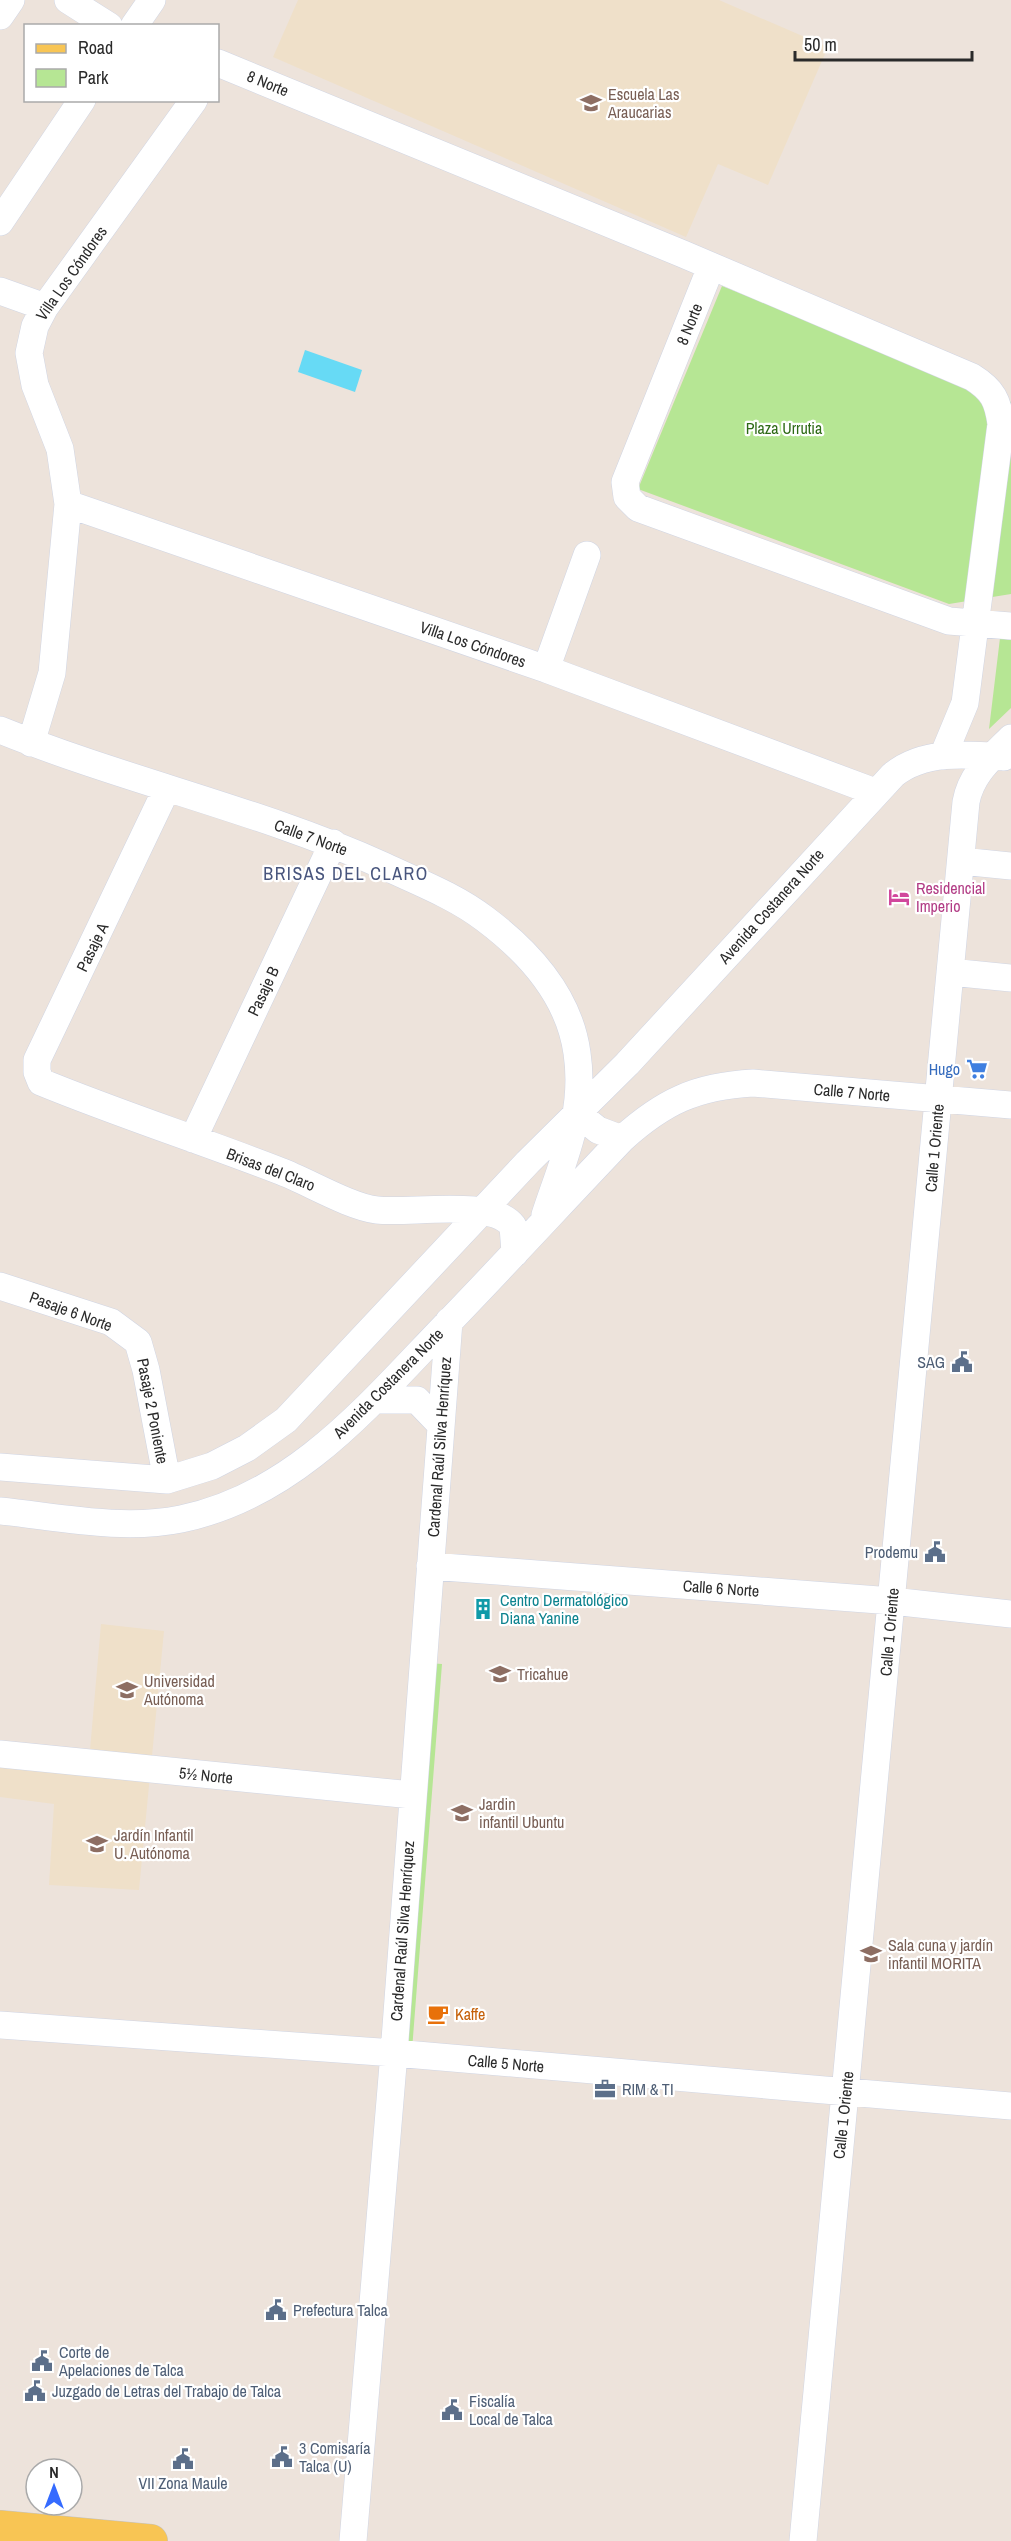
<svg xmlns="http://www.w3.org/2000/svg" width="1011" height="2541" viewBox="0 0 1011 2541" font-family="'Archivo Narrow',sans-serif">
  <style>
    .education { fill: #efe0c9 }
    .green { fill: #b6e694 }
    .water { fill: #67daf5 }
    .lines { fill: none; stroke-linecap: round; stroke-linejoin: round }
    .minor-casing { stroke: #d0d5e3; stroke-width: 28 }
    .primary-casing { stroke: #c3c3c3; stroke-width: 34 }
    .minor { stroke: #fff; stroke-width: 27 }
    .primary { stroke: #f8c554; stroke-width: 33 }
    .labels { text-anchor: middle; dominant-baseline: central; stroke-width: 4.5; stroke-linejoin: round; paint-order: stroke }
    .street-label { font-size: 16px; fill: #2a2a2a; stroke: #fff }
    .education-label { font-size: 16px; fill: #785e54; stroke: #fff; text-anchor: start }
    .park-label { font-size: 16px; fill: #2e6a16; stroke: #fff }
    .hotel-label { font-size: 16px; fill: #b23c85; stroke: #fff; text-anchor: start }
    .shop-label { font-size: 16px; fill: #366cbe; stroke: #fff; text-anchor: end }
    .service-label { font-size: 16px; fill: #4e5e75; stroke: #fff; text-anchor: start }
    .culture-label { font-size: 16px; fill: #0d838f; stroke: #fff; text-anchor: start }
    .food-label { font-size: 16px; fill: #c56008; stroke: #fff; text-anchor: start }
    .neighbourhood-label { font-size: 18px; letter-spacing: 1.5px; fill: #48557d; stroke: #fff }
  </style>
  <rect width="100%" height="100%" fill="#ede3db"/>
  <!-- education -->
  <path class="education" d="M298,0H719L828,47L768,185L718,164L686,237L273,57Z
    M101,1624L164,1631L152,1756L90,1750Z
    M0,1763L150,1775L139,1890L49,1885L54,1804L0,1797Z"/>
  <!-- green -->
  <path class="green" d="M722,286L1011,402V594L949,604L638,489Z
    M1000,638L1011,640V708L989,729Z
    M428,1663L442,1664L412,2050L400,2049Z"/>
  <!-- water -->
  <path class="water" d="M305,350L362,370L355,392L298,372Z"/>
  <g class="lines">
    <defs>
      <path id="minor" d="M68,0L109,26
        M0,16L11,0
        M134,26L152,0
        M218,63L683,254L972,377C993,390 998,401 1001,424L965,703L943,756
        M0,222L82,100
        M711,267L625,482L627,497L638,508L949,621L1011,626
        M0,291L45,307
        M68,504L546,669L875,792
        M546,669L587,555
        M0,730C126,781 260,810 384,866C418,882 455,896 485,919C529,952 569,995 577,1053C586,1113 563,1160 545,1215
        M31,743L52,673L68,504L60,449L35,385L29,353L35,326L45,307L194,100
        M167,788L37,1060V1072L41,1082C119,1114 200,1140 280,1171C307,1181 350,1207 377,1210C410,1214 492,1198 513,1226L515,1253
        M961,861L1011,866
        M950,972L1011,978
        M578,1114L598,1130L622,1139
        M193,1139L333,843
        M0,1286L111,1322L138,1342L146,1370L167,1480
        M374,1400H417L441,1425
        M0,1467L167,1480L212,1466L247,1448L286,1420L528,1162L627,1064L893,775C923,750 967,754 1004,757
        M0,1511C59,1517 122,1531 181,1519C294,1496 368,1406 444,1327C504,1265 562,1202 622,1139C663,1102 696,1086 753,1083L1011,1105
        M430,1566L892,1601L1011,1614
        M0,1754L412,1795
        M0,2025L394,2053L1011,2106
        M353,2541L394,2053L449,1321
        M803,2541L966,802C971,774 991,758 1011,738"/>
      <path id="primary" d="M0,2527L151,2541"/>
    </defs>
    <!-- minor casing -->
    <use href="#minor" class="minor-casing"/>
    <!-- primary casing -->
    <use href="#primary" class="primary-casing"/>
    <!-- minor -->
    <use href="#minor" class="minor"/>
    <!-- primary -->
    <use href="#primary" class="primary"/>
  </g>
  <!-- icons -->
  <defs>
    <symbol id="school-bare" viewBox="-9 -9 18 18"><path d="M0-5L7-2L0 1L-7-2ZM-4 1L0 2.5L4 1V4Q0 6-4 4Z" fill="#8d6e63" stroke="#fff" stroke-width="2.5" paint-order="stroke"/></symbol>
    <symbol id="hotel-bare" viewBox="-9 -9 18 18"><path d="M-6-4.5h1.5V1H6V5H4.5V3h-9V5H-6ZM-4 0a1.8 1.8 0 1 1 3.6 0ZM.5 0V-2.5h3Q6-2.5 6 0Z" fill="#d1479c" stroke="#fff" stroke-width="2.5" paint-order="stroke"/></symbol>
    <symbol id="supermarket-bare" viewBox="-9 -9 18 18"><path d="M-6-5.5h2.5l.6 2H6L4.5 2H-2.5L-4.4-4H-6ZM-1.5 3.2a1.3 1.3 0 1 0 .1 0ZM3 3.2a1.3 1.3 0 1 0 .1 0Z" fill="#3f7fe0" stroke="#fff" stroke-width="2.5" paint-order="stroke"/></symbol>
    <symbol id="civic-bare" viewBox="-9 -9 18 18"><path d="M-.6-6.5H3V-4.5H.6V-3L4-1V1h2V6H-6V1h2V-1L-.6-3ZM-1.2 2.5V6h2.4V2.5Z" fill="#5c6f8a" stroke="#fff" stroke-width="2.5" paint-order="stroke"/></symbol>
    <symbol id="building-bare" viewBox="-9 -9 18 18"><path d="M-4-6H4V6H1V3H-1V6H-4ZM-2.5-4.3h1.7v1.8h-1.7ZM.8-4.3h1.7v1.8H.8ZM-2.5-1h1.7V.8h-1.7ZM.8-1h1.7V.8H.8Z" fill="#0f9aa8" stroke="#fff" stroke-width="2.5" paint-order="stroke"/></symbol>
    <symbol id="cafe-bare" viewBox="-9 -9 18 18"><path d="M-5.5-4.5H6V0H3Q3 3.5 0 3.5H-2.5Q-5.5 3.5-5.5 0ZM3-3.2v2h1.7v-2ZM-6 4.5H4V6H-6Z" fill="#e8710a" stroke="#fff" stroke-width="2.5" paint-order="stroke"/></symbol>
    <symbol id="office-bare" viewBox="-9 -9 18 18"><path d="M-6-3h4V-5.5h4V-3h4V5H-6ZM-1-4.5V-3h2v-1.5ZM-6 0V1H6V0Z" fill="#5c6f8a" stroke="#fff" stroke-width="2.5" paint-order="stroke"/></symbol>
  </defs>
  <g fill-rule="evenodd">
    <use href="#school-bare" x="576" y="88" width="30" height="30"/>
    <use href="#hotel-bare" x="884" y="882" width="30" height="30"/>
    <use href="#supermarket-bare" x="962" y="1054" width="30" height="30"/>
    <use href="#civic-bare" x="947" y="1347" width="30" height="30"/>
    <use href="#civic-bare" x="920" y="1537" width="30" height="30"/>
    <use href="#building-bare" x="468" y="1594" width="30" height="30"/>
    <use href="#school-bare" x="485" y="1659" width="30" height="30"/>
    <use href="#school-bare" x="112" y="1675" width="30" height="30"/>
    <use href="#school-bare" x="447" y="1798" width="30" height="30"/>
    <use href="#school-bare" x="82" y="1829" width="30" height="30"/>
    <use href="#school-bare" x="856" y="1939" width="30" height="30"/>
    <use href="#cafe-bare" x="423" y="1999" width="30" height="30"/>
    <use href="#office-bare" x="590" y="2074" width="30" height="30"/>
    <use href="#civic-bare" x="261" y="2295" width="30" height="30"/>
    <use href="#civic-bare" x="27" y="2346" width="30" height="30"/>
    <use href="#civic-bare" x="20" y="2376" width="30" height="30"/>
    <use href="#civic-bare" x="437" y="2395" width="30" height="30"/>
    <use href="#civic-bare" x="267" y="2442" width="30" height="30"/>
    <use href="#civic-bare" x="168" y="2444" width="30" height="30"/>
  </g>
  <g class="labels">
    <!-- street labels -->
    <g class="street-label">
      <text transform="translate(268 83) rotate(22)">8 Norte</text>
      <text transform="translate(71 273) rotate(-55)">Villa Los Cóndores</text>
      <text transform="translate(689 324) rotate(-68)">8 Norte</text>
      <text transform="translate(473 644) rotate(19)">Villa Los Cóndores</text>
      <text transform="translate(311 837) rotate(20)">Calle 7 Norte</text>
      <text transform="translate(771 906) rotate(-48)">Avenida Costanera Norte</text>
      <text transform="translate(92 947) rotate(-64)">Pasaje A</text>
      <text transform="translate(263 991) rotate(-65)">Pasaje B</text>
      <text transform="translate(852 1092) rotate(5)">Calle 7 Norte</text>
      <text transform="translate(934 1148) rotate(-85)">Calle 1 Oriente</text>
      <text transform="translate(271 1169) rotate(21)">Brisas del Claro</text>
      <text transform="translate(71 1311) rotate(20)">Pasaje 6 Norte</text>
      <text transform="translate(388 1383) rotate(-45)">Avenida Costanera Norte</text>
      <text transform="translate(153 1411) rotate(79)">Pasaje 2 Poniente</text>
      <text transform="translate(439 1447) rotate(-86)">Cardenal Raúl Silva Henríquez</text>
      <text transform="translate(721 1588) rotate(4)">Calle 6 Norte</text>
      <text transform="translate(889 1632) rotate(-85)">Calle 1 Oriente</text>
      <text transform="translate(206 1775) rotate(6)">5½ Norte</text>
      <text transform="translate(402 1931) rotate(-86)">Cardenal Raúl Silva Henríquez</text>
      <text transform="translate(506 2063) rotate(5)">Calle 5 Norte</text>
      <text transform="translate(843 2115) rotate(-84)">Calle 1 Oriente</text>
    </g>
    <!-- education labels -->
    <g class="education-label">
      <text x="608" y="94">Escuela Las<tspan x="608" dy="18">Araucarias</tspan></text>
      <text x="517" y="1674">Tricahue</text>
      <text x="144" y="1681">Universidad<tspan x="144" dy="18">Autónoma</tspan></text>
      <text x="479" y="1804">Jardin<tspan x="479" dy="18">infantil Ubuntu</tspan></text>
      <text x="114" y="1835">Jardín Infantil<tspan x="114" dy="18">U. Autónoma</tspan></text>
      <text x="888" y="1945">Sala cuna y jardín<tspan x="888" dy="18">infantil MORITA</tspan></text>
    </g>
    <!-- park labels -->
    <g class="park-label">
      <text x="784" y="428">Plaza Urrutia</text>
    </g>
    <!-- hotel labels -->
    <g class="hotel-label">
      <text x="916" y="888">Residencial<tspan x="916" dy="18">Imperio</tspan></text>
    </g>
    <!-- shop labels -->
    <g class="shop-label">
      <text x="960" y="1069">Hugo</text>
    </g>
    <!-- service labels -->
    <g class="service-label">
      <text x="945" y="1362" text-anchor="end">SAG</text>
      <text x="918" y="1552" text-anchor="end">Prodemu</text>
      <text x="622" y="2089">RIM &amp; TI</text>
      <text x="293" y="2310">Prefectura Talca</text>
      <text x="59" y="2352">Corte de<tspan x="59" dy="18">Apelaciones de Talca</tspan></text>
      <text x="52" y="2391">Juzgado de Letras del Trabajo de Talca</text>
      <text x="469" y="2401">Fiscalía<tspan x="469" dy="18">Local de Talca</tspan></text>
      <text x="299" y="2448">3 Comisaría<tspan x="299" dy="18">Talca (U)</tspan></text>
      <text x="183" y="2483" text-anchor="middle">VII Zona Maule</text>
    </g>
    <!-- culture labels -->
    <g class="culture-label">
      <text x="500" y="1600">Centro Dermatológico<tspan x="500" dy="18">Diana Yanine</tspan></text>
    </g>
    <!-- food labels -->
    <g class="food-label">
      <text x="455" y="2014">Kaffe</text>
    </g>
    <!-- neighbourhood labels -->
    <g class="neighbourhood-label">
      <text x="346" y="873">BRISAS DEL CLARO</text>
    </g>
  </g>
  <!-- legend -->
  <rect x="24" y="24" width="195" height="78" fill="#ffffff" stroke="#aaaaaa" stroke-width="1.5"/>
  <rect x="36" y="44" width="30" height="9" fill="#f8c554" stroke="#aaaaaa" stroke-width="1.5"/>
  <text x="78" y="54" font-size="18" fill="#2a2a2a">Road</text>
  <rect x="36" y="69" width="30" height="18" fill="#b6e694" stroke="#aaaaaa" stroke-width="1.5"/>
  <text x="78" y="84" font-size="18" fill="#2a2a2a">Park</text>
  <!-- north arrow -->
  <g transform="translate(54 2487)"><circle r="28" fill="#ffffff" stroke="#aaaaaa" stroke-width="1.5"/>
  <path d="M0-4.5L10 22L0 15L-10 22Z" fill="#356bff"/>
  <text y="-9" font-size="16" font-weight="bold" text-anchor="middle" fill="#2a2a2a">N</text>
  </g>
  <!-- scale -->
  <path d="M795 51v9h177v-9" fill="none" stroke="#2a2a2a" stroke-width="3"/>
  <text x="804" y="51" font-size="18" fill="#2a2a2a" stroke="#ffffff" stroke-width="4.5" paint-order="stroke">50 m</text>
</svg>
